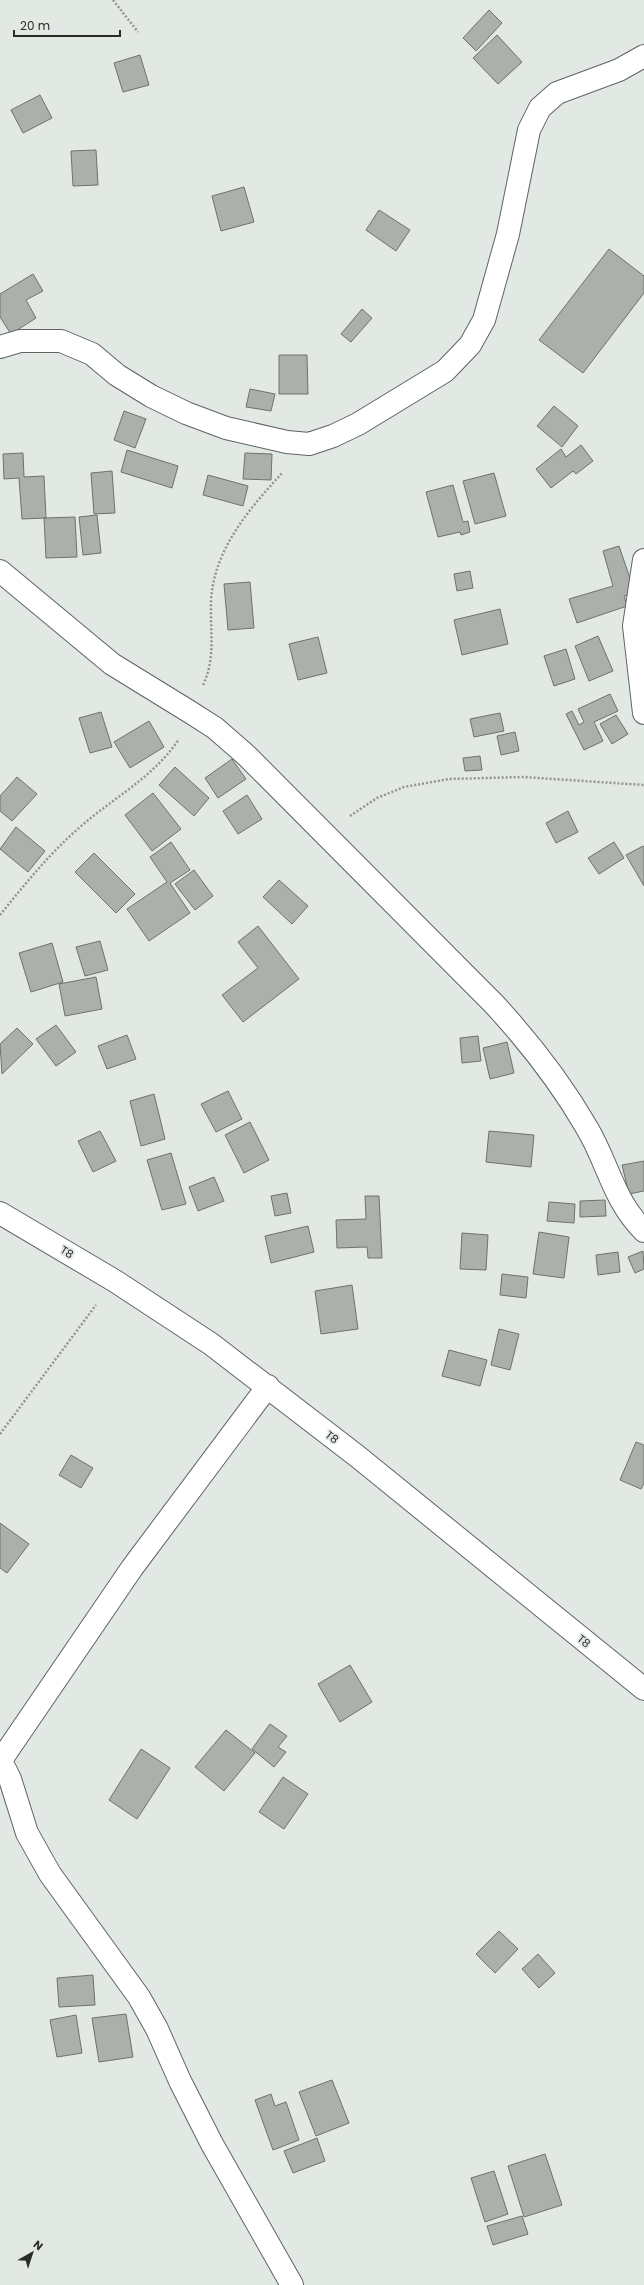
<svg xmlns="http://www.w3.org/2000/svg" width="644" height="2285" viewBox="0 0 644 2285" font-family="Poppins,sans-serif">
  <style>
    .building { fill: #abb0ab; stroke: #6e726e }
    .lines { fill: none; stroke-linecap: round; stroke-linejoin: round }
    .minor-casing { stroke: #5f6460; stroke-width: 24 }
    .path { stroke: #919591; stroke-width: 2.5; stroke-dasharray: 2 2; stroke-linecap: butt }
    .minor { stroke: #fff; stroke-width: 22 }
    .labels { text-anchor: middle; dominant-baseline: central; stroke-width: 3.5; stroke-linejoin: round; paint-order: stroke }
    .street-label { font-size: 11px; fill: #2a2c2a; stroke: #e2e8e3 }
  </style>
  <rect width="100%" height="100%" fill="#e2e8e3"/>
  <!-- building -->
  <path class="building" d="M489,10L502,23L476,51L463,38Z
    M497,35L522,62L498,84L473,58Z
    M140,55L149,85L123,92L114,63Z
    M40,95L52,118L23,133L11,110Z
    M96,150L98,185L73,186L71,151Z
    M244,187L254,222L221,231L212,196Z
    M379,210L410,230L396,251L366,230Z
    M609,249L644,276V293L583,373L539,340Z
    M33,274L43,291L26,300L36,318L11,334L0,317V294Z
    M362,309L372,318L351,342L341,334Z
    M279,355H307L308,394H279Z
    M250,389L275,394L271,411L246,407Z
    M554,406L578,426L562,447L537,426Z
    M124,411L146,419L135,448L114,440Z
    M581,445L593,461L576,474L573,471L551,488L536,469L561,449L566,457Z
    M127,450L178,466L172,488L121,472Z
    M23,453L24,477L44,476L46,518L22,519L19,478L4,479L3,454Z
    M245,453L272,454L271,480L243,479Z
    M112,471L115,513L94,514L91,473Z
    M494,473L506,516L475,524L463,481Z
    M208,475L248,486L243,506L203,495Z
    M453,485L463,522L468,521L470,532L461,535L460,532L438,537L426,492Z
    M97,515L101,553L83,555L79,517Z
    M75,517L77,557L46,558L44,518Z
    M619,546L635,593L624,596L627,606L577,623L569,599L613,586L603,551Z
    M470,571L473,588L457,591L454,574Z
    M250,582L254,628L228,630L224,584Z
    M500,609L508,644L462,655L454,620Z
    M598,636L613,671L589,681L575,646Z
    M318,637L327,673L298,680L289,644Z
    M566,649L575,679L554,686L544,656Z
    M610,694L618,711L594,722L603,741L584,750L566,714L572,711L579,725L584,722L578,709Z
    M101,712L112,747L90,753L79,718Z
    M500,713L504,731L474,737L470,719Z
    M616,715L628,734L612,744L600,724Z
    M149,721L164,747L130,768L114,742Z
    M515,732L519,751L501,755L497,736Z
    M480,756L482,770L465,771L463,758Z
    M232,759L246,779L218,798L205,778Z
    M175,767L209,798L194,816L159,785Z
    M17,777L37,794L12,821L0,811V796Z
    M153,793L181,829L152,851L125,815Z
    M247,795L262,819L238,834L223,811Z
    M568,811L578,832L556,843L546,823Z
    M16,827L45,851L28,872L0,849Z
    M171,842L190,870L170,883L190,913L149,941L127,909L167,882L150,857Z
    M614,842L624,858L599,874L588,858Z
    M643,846L644,847V886L626,855Z
    M94,853L135,894L116,913L75,872Z
    M194,870L213,896L195,910L175,884Z
    M279,880L308,906L292,924L263,897Z
    M258,926L299,979L243,1022L222,995L258,968L238,942Z
    M100,941L108,970L85,976L76,947Z
    M52,943L63,982L31,992L19,953Z
    M96,977L102,1009L65,1016L59,984Z
    M56,1025L76,1052L56,1066L36,1039Z
    M17,1028L33,1044L2,1074L0,1044Z
    M127,1035L136,1059L107,1069L98,1046Z
    M478,1036L481,1061L462,1063L460,1038Z
    M507,1042L514,1073L490,1079L483,1048Z
    M228,1091L242,1119L216,1132L201,1104Z
    M154,1094L165,1139L141,1146L130,1101Z
    M250,1122L269,1160L244,1173L225,1135Z
    M100,1131L116,1161L93,1172L78,1141Z
    M489,1131L534,1135L531,1167L486,1162Z
    M171,1153L186,1204L162,1210L147,1160Z
    M644,1161V1191L629,1194L622,1165Z
    M214,1177L224,1201L198,1211L189,1187Z
    M287,1193L291,1213L275,1216L271,1196Z
    M365,1196H379L382,1258H368L367,1247L337,1248L336,1220L366,1219Z
    M605,1200L606,1216L580,1217V1201Z
    M549,1202L575,1204L574,1223L547,1221Z
    M308,1226L314,1252L271,1263L265,1236Z
    M539,1232L569,1237L564,1278L533,1274Z
    M462,1233L488,1235L486,1270L460,1269Z
    M643,1251L644,1269L635,1273L628,1257Z
    M618,1252L620,1272L598,1275L596,1255Z
    M502,1274L528,1277L526,1298L500,1295Z
    M352,1285L358,1329L321,1334L315,1291Z
    M499,1329L519,1334L510,1370L491,1365Z
    M449,1350L487,1360L480,1386L442,1376Z
    M636,1442L644,1445V1483L641,1489L620,1480Z
    M71,1455L93,1468L81,1488L59,1475Z
    M0,1523L29,1544L7,1573L0,1568Z
    M350,1665L372,1702L340,1722L318,1684Z
    M270,1724L287,1736L278,1747L286,1752L274,1767L252,1749Z
    M226,1730L255,1753L224,1791L195,1767Z
    M141,1749L170,1768L137,1819L109,1800Z
    M283,1777L308,1794L284,1829L259,1812Z
    M499,1931L518,1949L495,1973L476,1954Z
    M538,1954L555,1973L539,1988L522,1969Z
    M93,1975L95,2005L59,2007L57,1978Z
    M126,2014L133,2057L99,2062L92,2018Z
    M76,2015L82,2053L57,2057L50,2020Z
    M332,2080L349,2123L316,2136L299,2092Z
    M271,2094L275,2106L286,2102L299,2140L273,2150L255,2100Z
    M317,2138L325,2161L293,2173L284,2151Z
    M545,2154L562,2205L524,2217L508,2166Z
    M494,2171L508,2214L485,2222L471,2178Z
    M522,2216L528,2234L493,2245L487,2226Z"/>
  <g class="lines">
    <defs>
      <path id="minor" d="M0,347L20,341H61L92,354L117,375L151,396L186,413L226,428L287,442L309,444L333,436L358,424L445,371L470,345L484,320L508,234L529,130L540,108L557,93L619,70L644,56
        M644,560L634,626L644,713
        M0,571L112,664L190,712L215,728L246,755L494,1004C529,1042 561,1083 587,1128C608,1163 613,1200 644,1231
        M0,1213L115,1281L211,1344L357,1456L644,1689
        M0,1759L10,1779L27,1833L50,1874L139,1997L157,2029L180,2081L212,2144L292,2285
        M1,1760L132,1568L268,1386"/>
    </defs>
    <!-- minor casing -->
    <use href="#minor" class="minor-casing"/>
    <!-- path -->
    <path class="path" d="M113,0L138,32
      M203,685C216,658 210,631 211,602C213,550 250,508 283,472
      M350,816L377,798L404,787L449,779L523,777L644,785
      M0,915C25,884 50,853 80,827C113,798 154,777 179,739
      M0,1434L96,1305"/>
    <!-- minor -->
    <use href="#minor" class="minor"/>
  </g>
  <g class="labels">
    <!-- street labels -->
    <g class="street-label">
      <text transform="translate(67 1252) rotate(31)">T8</text>
      <text transform="translate(332 1437) rotate(38)">T8</text>
      <text transform="translate(584 1641) rotate(39)">T8</text>
    </g>
  </g>
  <!-- north arrow -->
  <g transform="translate(32 2253) rotate(39)" stroke="#e2e8e3" stroke-width="3" paint-order="stroke">
  <path d="M0-3L7 15L0 10L-7 15Z" fill="#2a2c2a"/>
  <text y="-6" font-size="11" font-weight="bold" text-anchor="middle" fill="#2a2c2a">N</text>
  </g>
  <!-- scale -->
  <path d="M14 30v6h106v-6" fill="none" stroke="#2a2c2a" stroke-width="2"/>
  <text x="20" y="30" font-size="12" fill="#2a2c2a" stroke="#e2e8e3" stroke-width="3" paint-order="stroke">20 m</text>
</svg>
